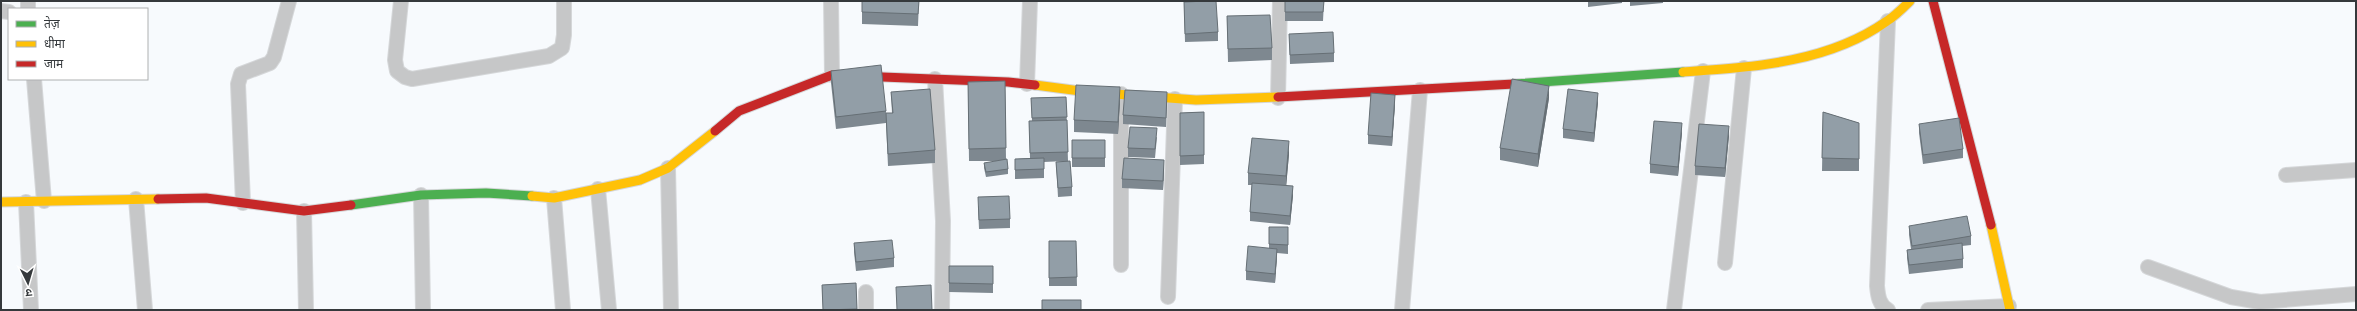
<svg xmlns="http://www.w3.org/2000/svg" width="2357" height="311" viewBox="0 0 2357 311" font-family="Spectral,'Noto Sans Devanagari',serif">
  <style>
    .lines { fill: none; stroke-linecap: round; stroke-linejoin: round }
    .street-casing { stroke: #d5d7d9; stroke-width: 16 }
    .fast-casing { stroke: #d5d7d9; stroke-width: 11 }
    .slow-casing { stroke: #d5d7d9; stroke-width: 11 }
    .jam-casing { stroke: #d5d7d9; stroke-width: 11 }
    .street { stroke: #c6c7c8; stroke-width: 14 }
    .fast { stroke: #4caf50; stroke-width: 9 }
    .slow { stroke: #ffc107; stroke-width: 9 }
    .jam { stroke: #c62828; stroke-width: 9 }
    .wall { fill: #7e8890 }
    .shaded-wall { fill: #666f75 }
    .building { fill: #929ea7; stroke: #666f75 }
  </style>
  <rect width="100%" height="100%" fill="#f7fafd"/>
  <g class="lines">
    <defs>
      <path id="street" d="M28,1V9
        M401,1L395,60L397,71L405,77L412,79L549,56L562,48L564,35V1
        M831,1L832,75
        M1,11L9,12
        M1888,21L1877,286C1878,296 1879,305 1888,310
        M34,79L44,201
        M935,79L943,221L942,310
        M1027,84L1030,1
        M1278,98L1280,1
        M668,168L671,310
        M2286,175L2356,170
        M598,189L609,310
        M421,195L423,310
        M554,198L563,310
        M136,199L145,310
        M26,202L31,310
        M243,203L238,84L241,74L270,63L274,57L289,1
        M304,211L306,310
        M1725,263L1744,68
        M1121,265V94
        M2148,267L2231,297L2260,302L2356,294
        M1168,297L1175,99
        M866,310V292
        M1402,310L1420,90
        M1674,310L1703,71
        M1928,310L2009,306"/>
      <path id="fast" d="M1514,84L1683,72
        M351,205L421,195L486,193L532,196"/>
      <path id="slow" d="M1683,72C1753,67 1828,63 1887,21C1895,16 1903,8 1910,1
        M1035,85L1088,92L1196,100L1278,97
        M532,196L554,198L640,180L668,168L715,131
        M1,202L158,199
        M1991,225L2010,310"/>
      <path id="jam" d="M1933,1L1991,225
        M1278,97L1514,84
        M715,131L739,111L832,75L1008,82L1035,85
        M158,199L206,198L304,211L351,205"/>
    </defs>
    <!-- street casing -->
    <use href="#street" class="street-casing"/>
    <!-- fast casing -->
    <use href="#fast" class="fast-casing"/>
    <!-- slow casing -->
    <use href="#slow" class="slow-casing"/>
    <!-- jam casing -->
    <use href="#jam" class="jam-casing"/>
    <!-- street -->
    <use href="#street" class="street"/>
    <!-- fast -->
    <use href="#fast" class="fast"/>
    <!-- slow -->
    <use href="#slow" class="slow"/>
    <!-- jam -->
    <use href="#jam" class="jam"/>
  </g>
  <!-- wall -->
  <path class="wall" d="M919,1L918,26L862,24V12Z
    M1285,1H1324L1323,21H1285Z
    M1588,1H1622V3L1588,7Z
    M1630,1H1663V3L1630,6Z
    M1184,2L1218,32V41L1185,42Z
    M1227,16L1272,48V60L1228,62Z
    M1289,34L1334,53V62L1290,64Z
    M831,71L886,111V113H892L891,92L935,150V163L888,166L886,123L836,129L831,83Z
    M1005,81L1006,160L1008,169V174L986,177L984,168V163L999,161H969L968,82Z
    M1066,97L1068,161L1072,187V196L1058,197L1056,162L1065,161L1044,162V178L1015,179V159L1030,158L1029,121H1032L1031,98Z
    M1549,98L1538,167L1500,160V148Z
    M1120,100L1118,134L1074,132V120Z
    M1167,101L1166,127L1123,124V115Z
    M1598,102L1594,142L1563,138V129Z
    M1395,104L1392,146L1368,144V135Z
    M1204,112V164L1180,165V113Z
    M1823,112L1859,123V171H1822Z
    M1919,124L1963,149V158L1923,164L1919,133Z
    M1682,132L1678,176L1650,173V164Z
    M1729,135L1725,177L1695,175V166Z
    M1157,137L1155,158L1128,157V148Z
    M1072,140H1105V167H1072Z
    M1289,154L1286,186L1293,195L1290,225L1250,221V212L1252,185H1248V173Z
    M1164,169L1163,190L1122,188V179Z
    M978,206L1010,219V228L979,229Z
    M1909,226L1971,236V245L1962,246L1963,259V268L1909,274L1907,258V250L1911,249L1909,235Z
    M1269,227H1288V254L1277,253L1275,283L1246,280V271L1269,248Z
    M1049,241H1076L1077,286H1049Z
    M854,243L894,258V267L856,271L854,252Z
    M949,266H993V293L949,292Z
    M856,283L857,310H823L822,285Z"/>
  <!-- shaded-wall -->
  <path class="shaded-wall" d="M1549,86V98L1538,167V154Z
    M1120,87V100L1118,134V122Z
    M1598,93V102L1594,142V133Z
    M1395,95V104L1392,146V137Z
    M1682,123V132L1678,176V167Z
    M1729,126V135L1725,177V168Z
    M1289,141V154L1286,188V176Z
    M1164,160V169L1163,190V181Z
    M1293,186V195L1290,225V216Z
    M1277,249V258L1275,283V274Z"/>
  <!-- building -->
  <path class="building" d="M862,1H919L918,14L862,12Z
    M1208,1H1216L1218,32L1185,34L1184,2Z
    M1285,1H1324L1323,12H1285Z
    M1270,15L1272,48L1228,49L1227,16Z
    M1333,32L1334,53L1290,55L1289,34Z
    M881,65L886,111L836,117L831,71Z
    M1512,79L1549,86L1538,154L1500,148Z
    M1005,81L1006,148L969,149L968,82Z
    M1076,85L1120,87L1118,122L1074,120Z
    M930,89L935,150L888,154L886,113H893L891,92Z
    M1568,89L1598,93L1594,133L1563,129Z
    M1125,90L1167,92L1166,118L1123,115Z
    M1371,93L1395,95L1392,137L1368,135Z
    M1066,97L1067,117L1032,118L1031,98Z
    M1204,112V155L1180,156V113Z
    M1823,112L1859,123V159L1822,158Z
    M1959,118L1963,149L1923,155L1919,124Z
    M1067,120L1068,152L1030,153L1029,121Z
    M1654,121L1682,123L1678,167L1650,164Z
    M1699,124L1729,126L1725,168L1695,166Z
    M1130,127L1157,128L1155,149L1128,148Z
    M1252,138L1289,141L1286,176L1248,173Z
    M1072,140H1105V158H1072Z
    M1044,158V169L1015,170V159Z
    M1124,158L1164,160L1163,181L1122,179Z
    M1007,159L1008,169L986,172L984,163Z
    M1070,161L1072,187L1058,188L1056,162Z
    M1252,183L1293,186L1290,216L1250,212Z
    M1009,196L1010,219L979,220L978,197Z
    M1967,216L1971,236L1912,246L1909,226Z
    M1269,227H1288V245L1269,244Z
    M892,240L894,258L856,262L854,243Z
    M1049,241H1076L1077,277L1049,278Z
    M1962,243L1963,259L1909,265L1907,250Z
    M1248,246L1277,249L1275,274L1246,271Z
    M949,266H993V284L949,283Z
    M856,283L857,309L823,310L822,285Z
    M931,285L932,310H897L896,287Z
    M1042,300H1081V310H1042Z"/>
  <!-- border -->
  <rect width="2357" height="311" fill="none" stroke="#35393c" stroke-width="4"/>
  <!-- legend -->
  <rect x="8" y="8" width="140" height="72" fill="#ffffff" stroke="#aeb0b1"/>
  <rect x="16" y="21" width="20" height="6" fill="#4caf50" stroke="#aeb0b1"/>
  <text x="44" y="28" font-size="12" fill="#35393c">तेज़</text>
  <rect x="16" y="41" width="20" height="6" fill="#ffc107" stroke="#aeb0b1"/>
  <text x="44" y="48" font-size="12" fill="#35393c">धीमा</text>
  <rect x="16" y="61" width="20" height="6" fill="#c62828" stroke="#aeb0b1"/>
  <text x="44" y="68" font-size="12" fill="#35393c">जाम</text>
  <!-- north arrow -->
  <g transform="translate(28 283) rotate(175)" stroke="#ffffff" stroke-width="3" paint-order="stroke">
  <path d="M0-3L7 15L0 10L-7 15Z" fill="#35393c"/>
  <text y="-6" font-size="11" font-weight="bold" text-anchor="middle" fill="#35393c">उ</text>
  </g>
</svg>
